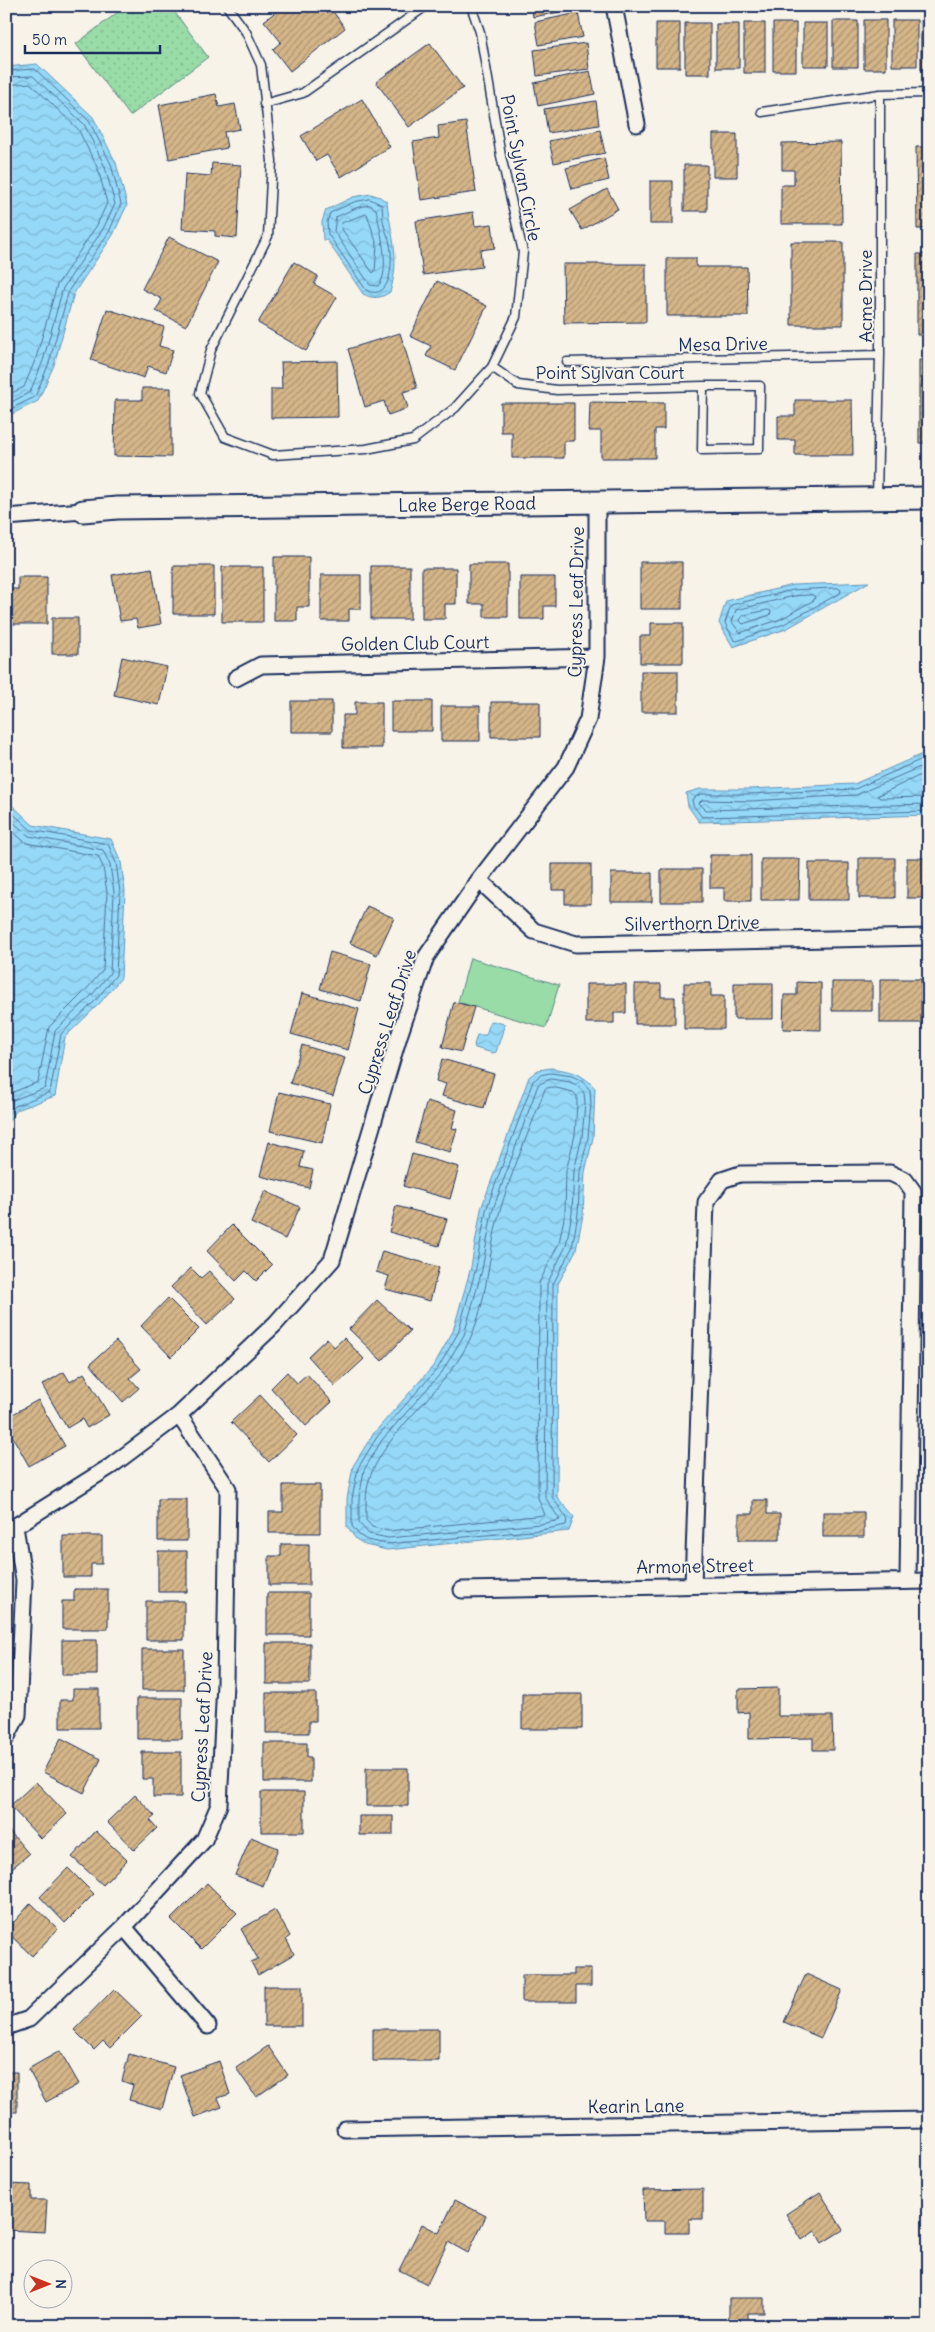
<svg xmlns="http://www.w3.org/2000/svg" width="935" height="2332" viewBox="0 0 935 2332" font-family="Delius,sans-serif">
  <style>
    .grass { fill: #99dca7; stroke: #5a8682 }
    .park { fill: url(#park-dots); stroke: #5a8682 }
    .water { fill: url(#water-waves); stroke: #6494ba }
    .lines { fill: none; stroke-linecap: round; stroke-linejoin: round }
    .shore { stroke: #4c739b; stroke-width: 1 }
    .building { fill: url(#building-hatch); stroke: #1b2f5e }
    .lane-casing { stroke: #1b2f5e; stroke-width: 11 }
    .street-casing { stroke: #1b2f5e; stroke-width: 19 }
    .secondary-casing { stroke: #1b2f5e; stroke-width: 25 }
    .lane { stroke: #f7f3e8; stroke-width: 8 }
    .street { stroke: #f7f3e8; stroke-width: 15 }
    .secondary { stroke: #f7f3e8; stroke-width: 21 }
    .labels { text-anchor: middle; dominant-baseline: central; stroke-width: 4; stroke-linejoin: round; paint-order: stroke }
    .street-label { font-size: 18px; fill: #1b2f5e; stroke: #f7f3e8 }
  </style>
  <defs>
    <pattern id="park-dots" width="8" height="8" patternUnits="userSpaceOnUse" patternTransform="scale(1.25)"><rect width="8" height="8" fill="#99dca7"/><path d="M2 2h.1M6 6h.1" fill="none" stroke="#83bd92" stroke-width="1.8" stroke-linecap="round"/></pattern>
    <pattern id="water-waves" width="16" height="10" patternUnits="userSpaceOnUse" patternTransform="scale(1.25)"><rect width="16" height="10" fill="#95d8f7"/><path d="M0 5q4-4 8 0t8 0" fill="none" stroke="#80bad6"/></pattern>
    <pattern id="building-hatch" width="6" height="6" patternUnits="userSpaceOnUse" patternTransform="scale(1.25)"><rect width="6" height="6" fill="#d5b688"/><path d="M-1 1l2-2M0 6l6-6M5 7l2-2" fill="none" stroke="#ac9472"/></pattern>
  </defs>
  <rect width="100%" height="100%" fill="#f7f3e8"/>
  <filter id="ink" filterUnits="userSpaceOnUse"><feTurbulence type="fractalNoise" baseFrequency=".02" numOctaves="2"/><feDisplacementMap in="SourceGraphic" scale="10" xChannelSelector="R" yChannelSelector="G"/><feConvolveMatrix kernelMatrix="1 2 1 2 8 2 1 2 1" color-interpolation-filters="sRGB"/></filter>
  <g filter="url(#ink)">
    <!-- grass -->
    <path class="grass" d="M470,958L559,985L546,1028L458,1002Z"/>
    <!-- park -->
    <path class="park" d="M126,6H170L208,57L130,116L76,44Z"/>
    <!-- water -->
    <path class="water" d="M37,64L93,117L116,163L127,205L113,235L74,293L54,365L38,401L6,417V67Z
      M371,194L380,197L387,202C391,237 401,257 390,292C380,299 373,299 363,294L327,240H323L322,222L326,210L353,197Z
      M869,582L786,629L733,647L719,623L726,601L793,585Z
      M929,751V815L699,822L688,806L686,793L700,789H750L854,784Z
      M6,784L10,790L12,805L33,825L111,839L121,862L125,891L121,978L100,1003L65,1037L55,1096L17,1110L6,1125Z
      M493,1021L504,1024V1027L496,1052L493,1053L475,1048L474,1045L477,1035H486L490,1022Z
      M551,1068C570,1071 582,1073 595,1088L593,1138L585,1172L583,1215L576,1250L558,1284L557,1497L574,1517L569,1531L387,1550L365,1545L356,1539L347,1527V1499L353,1466L373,1434L434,1365L453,1331L471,1267L481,1209L529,1077L538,1070Z"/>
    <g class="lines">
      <!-- shore -->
      <path class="shore" d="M6,71L35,69L89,121L111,164L121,204L109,232L69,290L49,363L35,397L6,411
        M6,77L33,76L84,124L105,167L115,204L103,229L63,288L43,361L30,392L6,405
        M6,85L30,83L78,129L98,169L107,203L97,225L57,285L36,358L24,387L6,396
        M370,199L382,205C383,212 382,219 384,225C385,231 389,237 390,244C393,260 392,303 366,290L328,234L327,222L330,213L354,202Z
        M370,205L376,209C379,226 392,272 378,286L370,285L334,231L336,217L356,208Z
        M367,214L377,245L375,271L373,273L341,228L342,223Z
        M838,588L841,590L840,593L784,624L737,641L734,640L725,623L731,605L793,590Z
        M813,595L815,597L814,600L781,619L740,633L732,622L736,610L794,596Z
        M768,610L771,611L770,615L743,624L740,621L742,616Z
        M929,756L855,789L750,794H701L692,799L693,805L702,817L929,811
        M929,763L856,795L750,801L702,800L699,803L706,810L929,804
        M929,771L877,796L880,798L929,797
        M6,802L8,809L31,830L108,844L116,863L120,892L116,975L96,1000L61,1034L50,1092L15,1106L6,1116
        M6,816L29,836L103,850L110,865L114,892L110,973L92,995L55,1031L45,1088L13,1100L6,1106
        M6,826L26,843L98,856L103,867L107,892L103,970L86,990L49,1027L38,1082L6,1095
        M551,1073L572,1076L582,1081L590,1090L591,1103L588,1138L580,1172L578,1214L572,1248L553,1284L552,1497L567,1518L566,1525L542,1530L387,1544L367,1540L359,1535L352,1526V1499L358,1468L377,1437L438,1368L458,1333L476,1268L486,1210L533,1081L541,1075Z
        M551,1079L570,1082L578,1086L584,1093L585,1103L582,1137L574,1171L572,1213L566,1246L547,1284L545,1497L560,1520L541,1524L388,1538L369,1534L359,1523V1499L364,1470L382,1440L442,1372L464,1335L482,1270L492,1212L538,1085Z
        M552,1087L573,1092L577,1096V1103L575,1135L566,1171L565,1213L559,1243L539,1283L538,1498L545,1515L388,1531L372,1527L366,1520C366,1505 365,1486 372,1472C395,1421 447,1390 470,1339C488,1300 488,1254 499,1214C511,1172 530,1130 545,1089Z"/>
    </g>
    <!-- building -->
    <path class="building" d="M283,6H329L345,28L290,71L273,49L281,42L264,21Z
      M531,6H576V9L533,17Z
      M578,13L583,37L539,45L535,22Z
      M864,20H886V69H864Z
      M892,20H917V66H892Z
      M921,20H929V70H921Z
      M833,21H858V67H833Z
      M656,23H680V67H656Z
      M685,23H710V74H685Z
      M744,23H765V73H744Z
      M773,23H796V71H773Z
      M803,23H828V66H803Z
      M716,24H739V68H716Z
      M430,43L463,88L409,127L376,82Z
      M586,43L589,69L537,76L534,50Z
      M590,71L595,94L538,106L534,83Z
      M216,94L219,107L235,104L240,129L224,132L227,148L169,159L159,105Z
      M362,99L390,147L341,177L327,155L316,161L301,136Z
      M596,101L599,125L548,133L544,109Z
      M466,122L476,192L421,200L413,142L439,138L438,126Z
      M600,130L605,153L554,163L549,141Z
      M713,134H737V177H713Z
      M841,142L842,224H781V185H794V170H782V143Z
      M916,147H929V229H917Z
      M604,158L609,180L572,189L566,168Z
      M212,163L241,165L237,238L215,236V231L182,229L185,174L211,176Z
      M684,165H707V211H684Z
      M650,181H673V224H650Z
      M607,189L618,209L582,230L570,210Z
      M473,212L475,226L492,224L495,248L480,250L482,267L423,275L416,221Z
      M169,237L218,262L186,326L156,311L162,299L142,289Z
      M791,242H843V325H791Z
      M917,254H929V335H917Z
      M667,258H696V267H747L748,316H667Z
      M294,262L318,276L314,284L337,297L306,351L258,323Z
      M563,264H646V322L564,323Z
      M437,281L487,306L455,370L426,356L431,346L410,336Z
      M107,309L164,327L159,346L173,350L166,372L148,366L144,378L91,360Z
      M400,333L417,388L403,392L408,408L388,415L384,401L365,407L348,349Z
      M919,360H929V443H919Z
      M337,361L338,417L271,418V389H282L281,362Z
      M142,388H171V457L114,456L115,400H142Z
      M795,400H852L853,455H795V440H778V416H795Z
      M590,402L664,403V429H655V458H601V431H589Z
      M501,403H574V441H564V458H512V432H501Z
      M274,557H309V607H297V621H274Z
      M640,562H682V609H640Z
      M469,564H508V617H484V604H469Z
      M173,566H214V614H173Z
      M371,566H410V619H371Z
      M222,567H263V622H222Z
      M152,568L161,624L138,628L136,619L120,621L112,575Z
      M422,568H456V604H445V619H422Z
      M321,575H361V609H349V621H321Z
      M18,577H47V624H6V589H18Z
      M520,577H555V606H544V619H520Z
      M52,618H78V654H52Z
      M651,623H683V663H640V636H651Z
      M122,657L167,667L159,705L114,695Z
      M641,671H678V712H641Z
      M291,701H332V732H291Z
      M391,701H432V731H391Z
      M355,702H382V748H343V715H355Z
      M491,702H540V737H491Z
      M441,706H480V741H441Z
      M710,855H751V901H724V888H710Z
      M859,858H895V898H859Z
      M907,858H929V898H907Z
      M761,859H800L799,900H761Z
      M809,863H849V900H809Z
      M552,864H591V904H565V890H552Z
      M661,869H702V902H661Z
      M611,873H652V902H611Z
      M367,906L394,918L377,955L350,943Z
      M330,952L371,964L361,1001L320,989Z
      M880,979H921V1023H880Z
      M797,982L821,983V1030L783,1029L784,995H797Z
      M832,982H872V1011H832Z
      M684,983H711V996H724V1029H684Z
      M734,983H773V1019H734Z
      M586,984H626V1013H614V1023H586Z
      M635,984H661V997H675V1024H635Z
      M302,993L359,1009L348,1050L291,1034Z
      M454,1002L474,1007L461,1052L442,1047Z
      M302,1045L345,1058L333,1096L290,1083Z
      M442,1059L494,1074L484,1108L442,1096L446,1084L436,1081Z
      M279,1092L330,1104L322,1143L270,1131Z
      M427,1101L457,1110L452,1128L457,1129L450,1152L415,1142Z
      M269,1142L304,1151L300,1167L313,1170L309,1188L260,1176Z
      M412,1154L459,1167L450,1199L403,1186Z
      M265,1191L300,1207L285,1239L251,1223Z
      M396,1206L447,1219L439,1246L389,1232Z
      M232,1225L272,1265L256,1281L246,1271L236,1281L207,1251Z
      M382,1251L439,1267L430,1301L385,1289L389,1276L376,1272Z
      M191,1268L201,1278L209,1271L235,1299L207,1325L171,1287Z
      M168,1298L199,1329L171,1357L141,1326Z
      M377,1300L410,1331L382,1361L349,1329Z
      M327,1338L334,1347L344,1338L364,1359L335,1386L308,1356Z
      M116,1341L141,1369L130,1378L139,1388L123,1402L90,1364Z
      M64,1372L70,1382L84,1373L109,1415L87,1428L82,1419L67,1428L42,1385Z
      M287,1372L297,1383L307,1374L332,1402L306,1426L271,1388Z
      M260,1395L297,1435L269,1462L231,1422Z
      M38,1400L65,1446L29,1466L6,1425V1418Z
      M283,1485H320V1533H269V1512H283Z
      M158,1499H187V1541H158Z
      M753,1500H767V1514H780V1540H739V1514H753Z
      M823,1512H864V1537H823Z
      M63,1536H102V1564H91V1577H63Z
      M281,1544H309V1585H269V1556H281Z
      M158,1551H187V1592H158Z
      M74,1589H108V1629H62V1601H74Z
      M267,1593H309V1635H267Z
      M146,1601H184V1640H146Z
      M62,1640H97V1675H62Z
      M266,1643H310V1684H266Z
      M142,1649H184V1690H142Z
      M778,1688V1716H832L833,1750H813V1738L749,1739V1712L738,1713V1689Z
      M73,1689H99V1728H60V1700H73Z
      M266,1693H316V1721H309V1733H266Z
      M522,1694H582V1729H522Z
      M137,1698H182V1739H137Z
      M61,1738L101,1759L84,1793L43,1772Z
      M264,1743H307V1757H311V1782H264Z
      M142,1752H181V1797H153V1779H142Z
      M366,1768H408V1806H366Z
      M36,1782L67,1814L41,1839L10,1806Z
      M261,1792H304V1832H261Z
      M135,1795L155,1816L150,1820L157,1828L134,1850L107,1822Z
      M359,1816H393V1835H359Z
      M6,1827L29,1854L6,1873Z
      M96,1831L127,1860L103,1885L72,1857Z
      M251,1837L278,1848L263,1886L235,1875Z
      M68,1868L94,1894L65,1923L40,1897Z
      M207,1883L237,1913L201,1949L171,1919Z
      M31,1903L58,1929L32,1956L6,1931Z
      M275,1910L290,1936L286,1939L294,1954L258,1975L251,1962L258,1959L241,1929Z
      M574,1969H591V1986H576V2002H522V1975H574Z
      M806,1974L842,1990L821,2038L784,2022Z
      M264,1986H302V2026H264Z
      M114,1989L142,2016L110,2048L103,2041L94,2050L74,2030Z
      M373,2029H439V2061H373Z
      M268,2046L288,2075L256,2097L236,2068Z
      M60,2051L79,2084L46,2102L28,2069Z
      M129,2054L174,2067L162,2109L129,2100L133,2085L122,2081Z
      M219,2061L230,2094L218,2098L222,2107L195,2117L180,2075Z
      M6,2072H17V2112H6Z
      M6,2184L31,2185V2200H47L45,2232L6,2230Z
      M703,2189V2219H689V2233H665V2221H644L643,2190Z
      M820,2192L843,2230L822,2243L815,2231L802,2240L786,2214Z
      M455,2200L486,2216L468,2253L448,2242L427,2284L399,2270L422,2224L439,2233Z
      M729,2298H764V2313H748V2326H729Z"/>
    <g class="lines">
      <defs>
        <path id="lane" d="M227,6L246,32L261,65L272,161L268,236L211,350L200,393L225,437L273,455L366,449L413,440L455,408L492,367L516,317L523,252L501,156L480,32L471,6
          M264,104L303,93L426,6
          M762,112L880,94L929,93
          M567,362L880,355
          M492,367L518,385L557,390L703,386L702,450L759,449L760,386H703
          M877,497L880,355V94"/>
        <path id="street" d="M614,6L637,124
          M6,517L83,511
          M236,678L261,665L597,657
          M479,880L534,931L576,944L929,937
          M6,1532L111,1466L179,1415L275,1324L332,1260L399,1036L426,957L479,880L566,767L588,719L597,657V502
          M693,1585L706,1202L722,1180L740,1174L890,1173L905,1180L913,1191L908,1581
          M462,1590L929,1581
          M6,1738L18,1715L24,1580L15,1527
          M124,1927L208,2026
          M6,2027L29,2019L124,1927L204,1840L219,1805L225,1683L228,1489L179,1415
          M345,2129L929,2120"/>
        <path id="secondary" d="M83,511L117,508L929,498"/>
      </defs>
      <!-- lane casing -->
      <use href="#lane" class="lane-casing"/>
      <!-- street casing -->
      <use href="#street" class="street-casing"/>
      <!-- secondary casing -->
      <use href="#secondary" class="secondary-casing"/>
      <!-- lane -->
      <use href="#lane" class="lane"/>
      <!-- street -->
      <use href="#street" class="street"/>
      <!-- secondary -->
      <use href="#secondary" class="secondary"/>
    </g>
  </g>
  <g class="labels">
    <!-- street labels -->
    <g class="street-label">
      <text transform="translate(521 168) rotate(79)">Point Sylvan Circle</text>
      <text transform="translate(865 296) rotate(-90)">Acme Drive</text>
      <text transform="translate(723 344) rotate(-1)">Mesa Drive</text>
      <text x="610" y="372">Point Sylvan Court</text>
      <text transform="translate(467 504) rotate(-1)">Lake Berge Road</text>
      <text transform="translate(576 602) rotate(-89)">Cypress Leaf Drive</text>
      <text transform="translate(415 643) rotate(-1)">Golden Club Court</text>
      <text transform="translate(692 923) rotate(-1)">Silverthorn Drive</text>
      <text transform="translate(387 1022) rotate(-72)">Cypress Leaf Drive</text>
      <text transform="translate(695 1566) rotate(-1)">Armone Street</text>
      <text transform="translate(202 1727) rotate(-87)">Cypress Leaf Drive</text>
      <text transform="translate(636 2106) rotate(-1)">Kearin Lane</text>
    </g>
  </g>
  <!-- margin -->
  <rect width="935" height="2332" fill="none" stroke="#f7f3e8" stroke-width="25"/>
  <rect x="12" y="12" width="910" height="2307" fill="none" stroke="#1b2f5e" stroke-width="2" filter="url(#ink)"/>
  <!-- north arrow -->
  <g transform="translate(48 2284) rotate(90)"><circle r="24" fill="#f7f3e8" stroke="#9fa5b1"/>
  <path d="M0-4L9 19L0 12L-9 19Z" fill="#c8321e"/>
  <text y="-8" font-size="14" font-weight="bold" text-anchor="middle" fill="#1b2f5e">N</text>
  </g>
  <!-- scale -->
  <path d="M25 45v8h135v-8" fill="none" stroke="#1b2f5e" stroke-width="2.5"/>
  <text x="32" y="45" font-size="15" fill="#1b2f5e" stroke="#f7f3e8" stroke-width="4" paint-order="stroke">50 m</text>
</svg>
